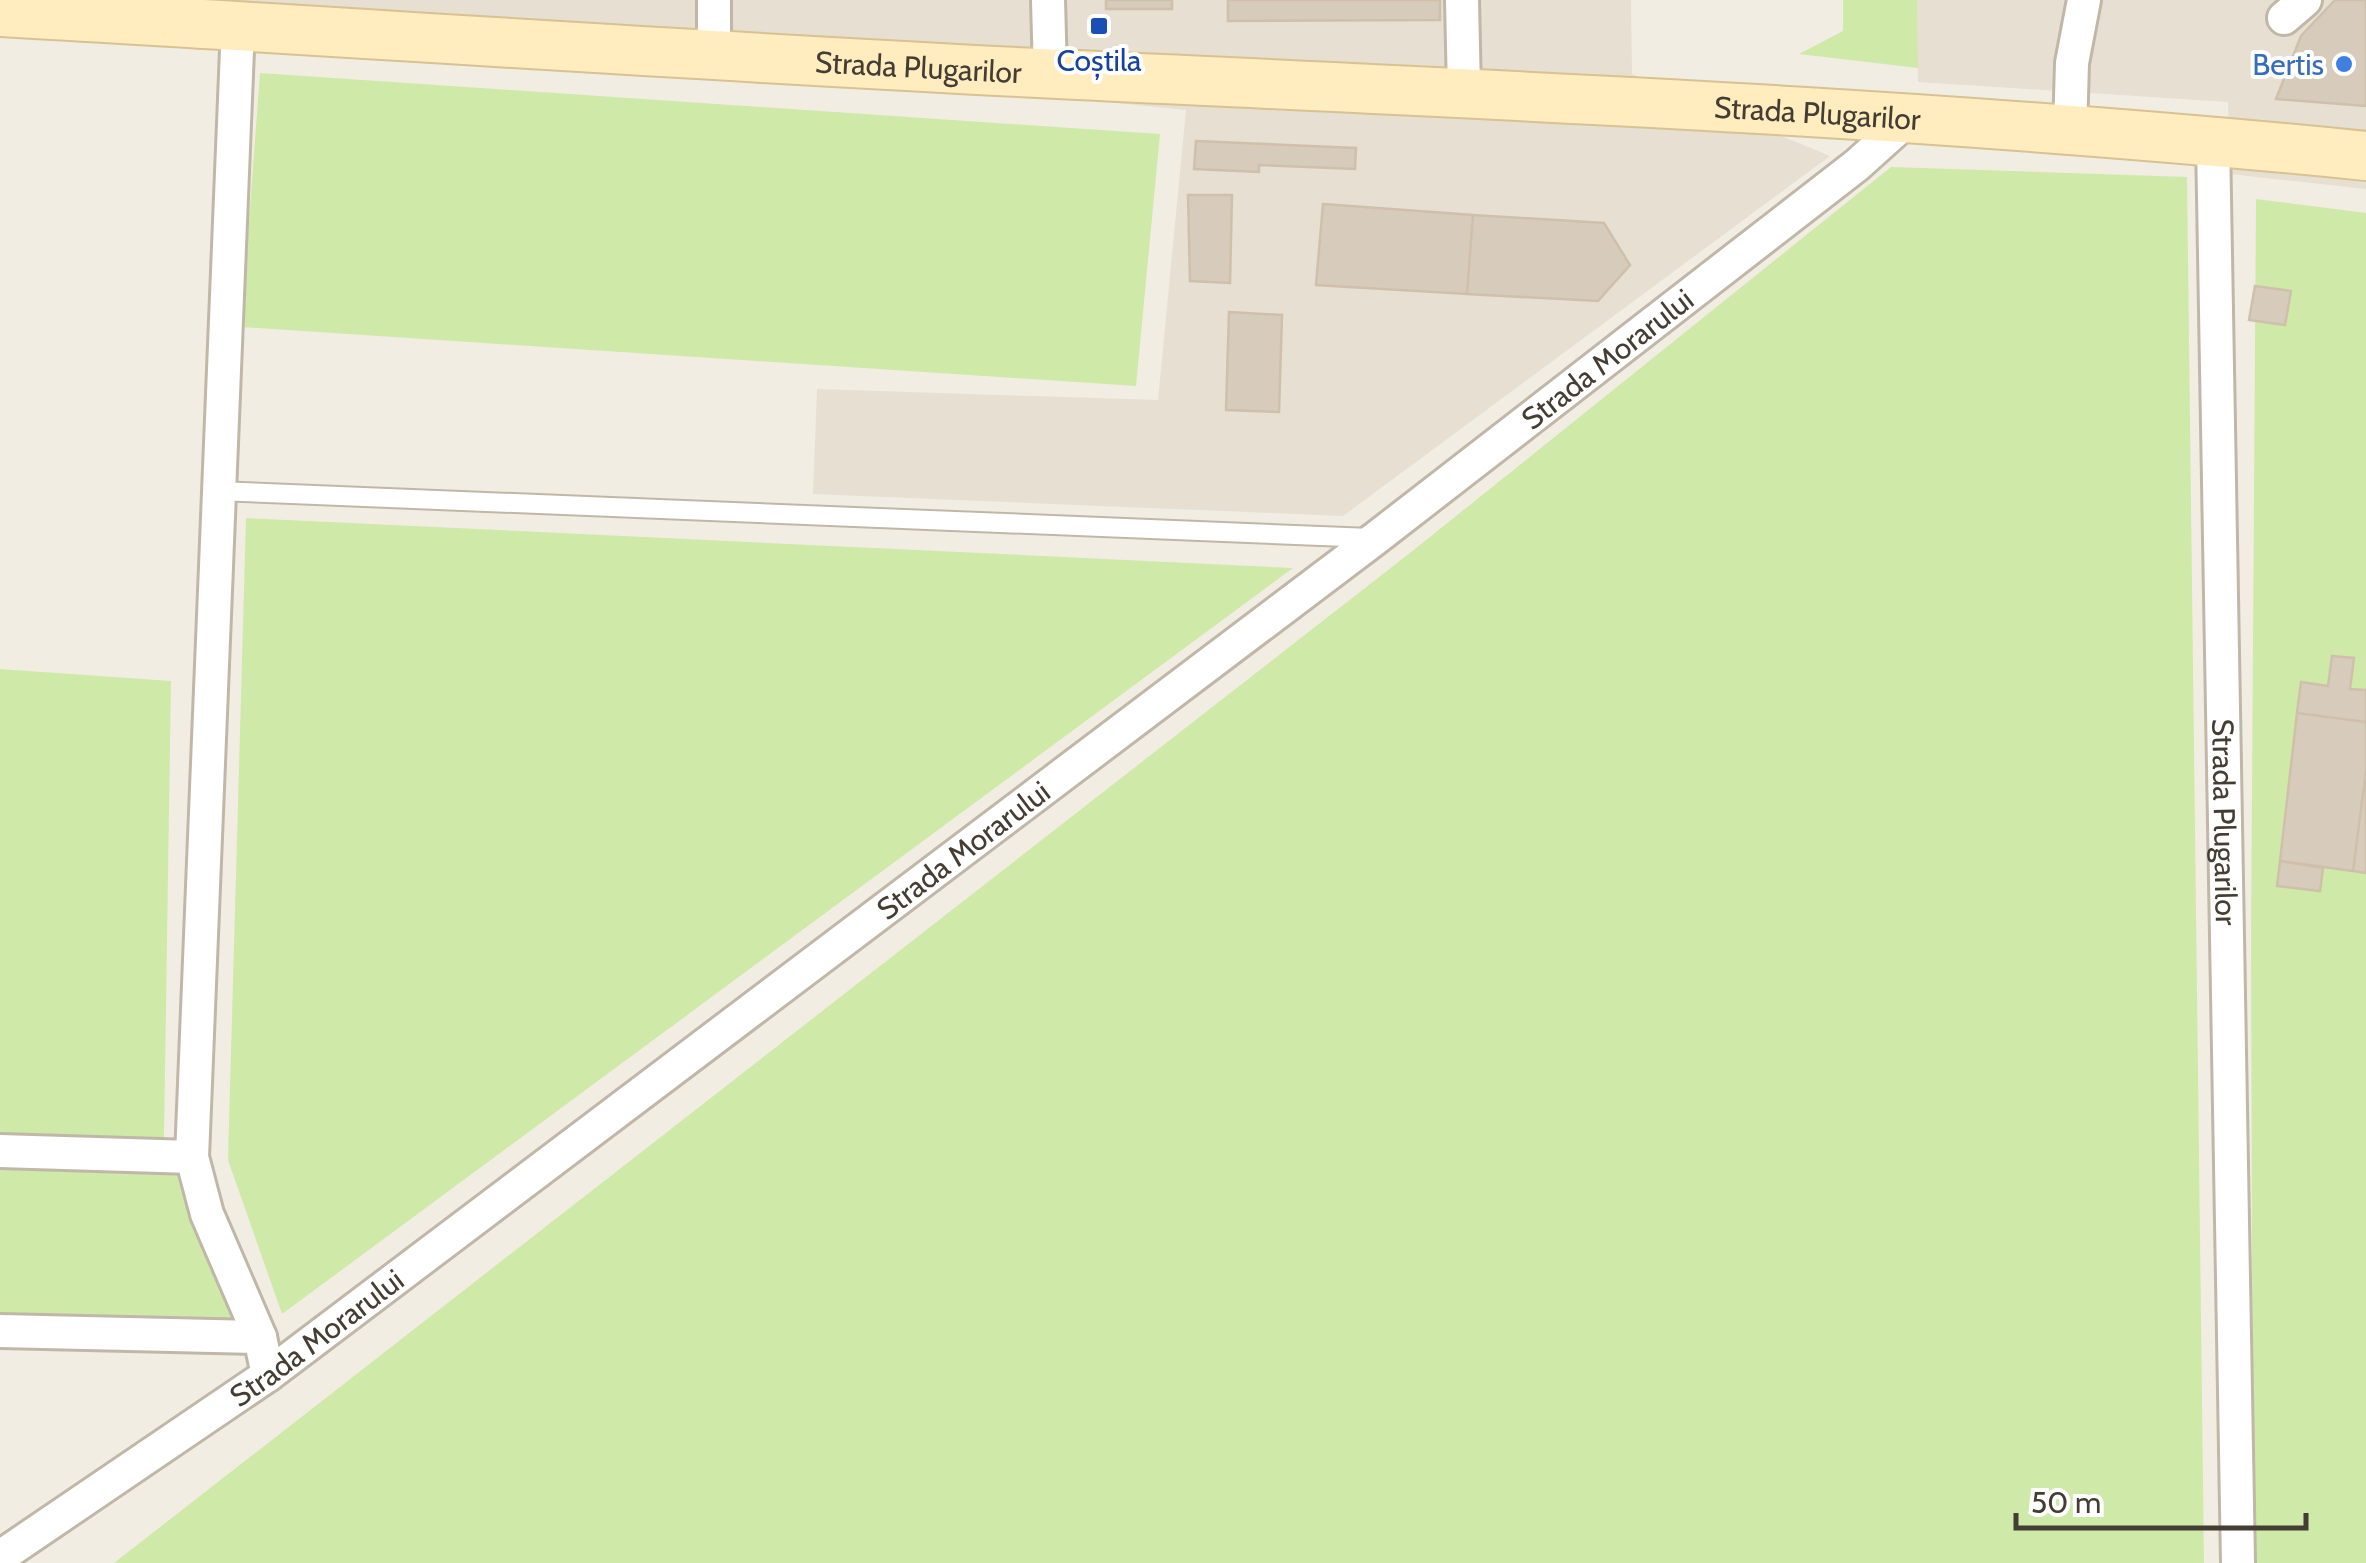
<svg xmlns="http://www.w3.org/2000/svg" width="2366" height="1563" viewBox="0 0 2366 1563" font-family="Cabin,sans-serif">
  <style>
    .residential { fill: #e7dfd1 }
    .green { fill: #cfe9a9 }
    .building { fill: #d7cbbb; stroke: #cfc0ab; stroke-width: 2.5 }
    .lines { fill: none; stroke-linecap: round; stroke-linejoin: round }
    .lane-casing { stroke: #c1b7a8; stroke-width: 22 }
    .street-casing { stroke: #c1b7a8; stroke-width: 38 }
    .secondary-casing { stroke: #d8c292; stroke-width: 52 }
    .lane { stroke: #fff; stroke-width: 18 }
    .street { stroke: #fff; stroke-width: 32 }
    .secondary { stroke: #ffedc0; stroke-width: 48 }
    .transit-dot { fill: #1a4fb4; stroke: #fff; stroke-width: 4 }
    .shop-dot { fill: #3f7fe0; stroke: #fff; stroke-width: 4 }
    .labels { text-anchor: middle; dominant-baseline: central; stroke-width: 8; stroke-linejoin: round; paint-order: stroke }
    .transit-label { font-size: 30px; fill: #164399; stroke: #fff }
    .shop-label { font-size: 30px; fill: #366cbe; stroke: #fff; text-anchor: end }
    .street-label { font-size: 30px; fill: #443d33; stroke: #fff }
  </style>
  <rect width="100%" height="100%" fill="#f2ede3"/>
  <!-- residential -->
  <path class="residential" d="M79,0H1631L1632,74L1830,156L1343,516L813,494L817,389L1158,400L1186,110Z
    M1916,0H2366V189L2230,174L2228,102L1918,82Z"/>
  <!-- green -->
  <path class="green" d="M1843,0H1917L1918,68L1799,54L1843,31Z
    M260,73L1160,134L1136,386L241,327Z
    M1891,167L2187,177L2204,1563H114L1415,549Z
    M2256,199L2366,213V1563H2253L2251,939Z
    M246,518L1293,568L282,1314L228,1160Z
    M0,669L171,681L164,1137L238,1319L0,1313Z"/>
  <!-- building -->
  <path class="building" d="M1106,0H1172V9H1106Z
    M1228,0H1440V20L1228,21Z
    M2335,0H2366V106L2276,99L2301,36Z
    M1196,141L1356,148L1355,169L1259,165V172L1194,169Z
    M1188,195H1232L1230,283L1190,281Z
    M1323,204L1473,215L1467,294L1316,285Z
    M1473,215L1604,223L1630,265L1598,301L1467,294Z
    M2255,286L2291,291L2285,325L2249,320Z
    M1229,312L1282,315L1279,412L1226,410Z
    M2332,656L2354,658L2350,689L2366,690V722L2297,713L2301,682L2328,686Z
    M2297,713L2366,722V771L2353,871L2280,861Z
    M2366,771V873L2353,871Z
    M2280,861L2323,868L2320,891L2277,886Z"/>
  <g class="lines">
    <defs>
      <path id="lane" d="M217,491L1371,538"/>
      <g id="street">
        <path d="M1048,0L1050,74"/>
        <path d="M1462,0L1464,92"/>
        <path d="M2284,18L2305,0"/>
        <path d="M238,25L192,1157L207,1214L260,1337L268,1375"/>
        <path d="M714,53V0"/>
        <path d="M2070,131L2072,63L2084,0"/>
        <path id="s1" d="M2213,140L2238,1563"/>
        <path d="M0,1151L192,1157"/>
        <path d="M0,1331L260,1337"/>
        <path id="s2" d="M0,1557L268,1375L1376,538L1857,165L1908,119"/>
      </g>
      <g id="secondary">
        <path id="s3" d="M0,12C353,32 705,57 1058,74C1494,95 1931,112 2366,156"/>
      </g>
    </defs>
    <!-- lane casing -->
    <use href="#lane" class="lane-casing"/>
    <!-- street casing -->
    <use href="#street" class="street-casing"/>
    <!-- secondary casing -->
    <use href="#secondary" class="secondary-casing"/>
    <!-- lane -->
    <use href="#lane" class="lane"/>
    <!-- street -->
    <use href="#street" class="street"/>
    <!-- secondary -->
    <use href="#secondary" class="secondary"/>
  </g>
  <!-- markers -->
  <rect class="transit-dot" x="1089" y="16" width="20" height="20" rx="5"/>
  <circle class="shop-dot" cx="2344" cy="64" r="10"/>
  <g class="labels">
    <!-- transit labels -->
    <g class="transit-label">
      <text x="1099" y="60">Coștila</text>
    </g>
    <!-- shop labels -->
    <g class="shop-label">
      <text x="2324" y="64">Bertis</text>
    </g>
    <!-- street labels -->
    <g class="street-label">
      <text stroke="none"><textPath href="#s3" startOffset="920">Strada Plugarilor</textPath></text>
      <text stroke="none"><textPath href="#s3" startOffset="1820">Strada Plugarilor</textPath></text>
      <text stroke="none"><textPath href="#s2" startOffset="2005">Strada Morarului</textPath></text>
      <text stroke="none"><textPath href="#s1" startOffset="682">Strada Plugarilor</textPath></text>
      <text stroke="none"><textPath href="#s2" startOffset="1195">Strada Morarului</textPath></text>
      <text stroke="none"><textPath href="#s2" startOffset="385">Strada Morarului</textPath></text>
    </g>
  </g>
  <!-- scale -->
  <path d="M2016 1513v15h290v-15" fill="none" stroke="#443d33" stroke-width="5"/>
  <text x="2031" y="1513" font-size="30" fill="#443d33" stroke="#ffffff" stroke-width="8" paint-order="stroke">50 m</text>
</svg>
